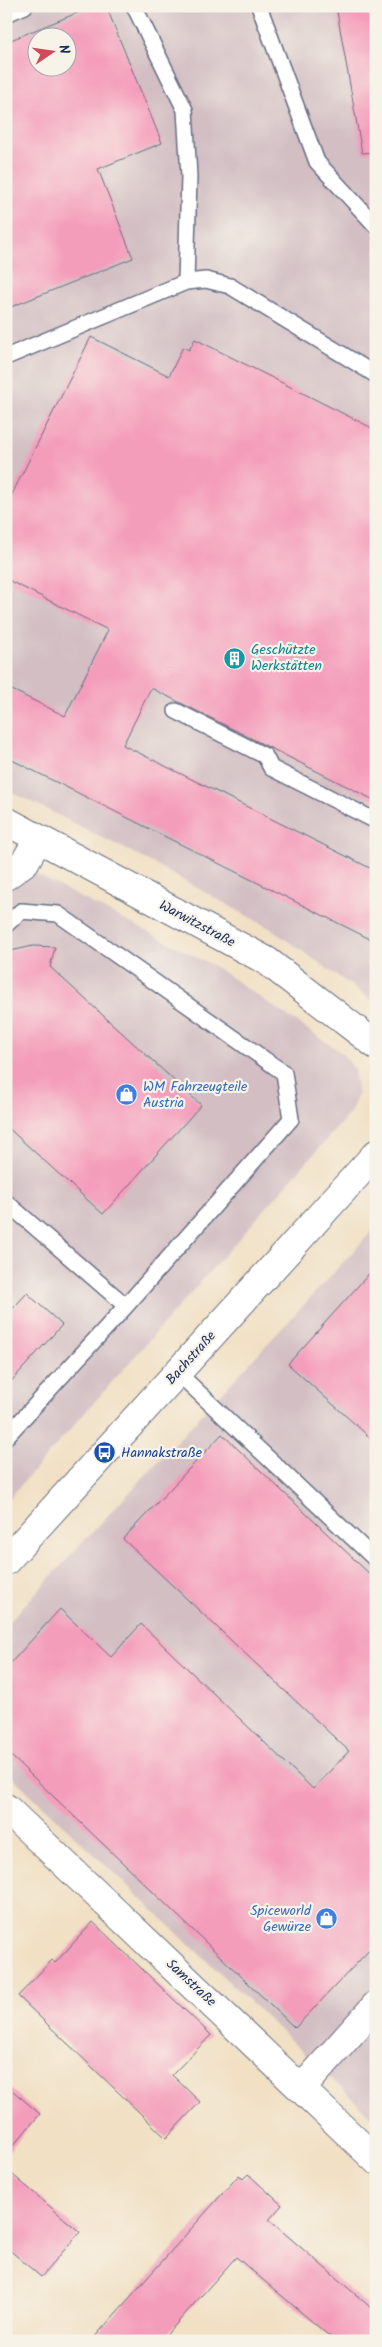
<svg xmlns="http://www.w3.org/2000/svg" width="382" height="2347" viewBox="0 0 382 2347" font-family="Kalam,sans-serif">
  <style>
    .industrial { fill: #d2bec3; fill-rule: evenodd }
    .building { fill: #f49dbb; fill-rule: evenodd }
    .lines { fill: none; stroke-linecap: round; stroke-linejoin: round }
    .service-casing { stroke: #666d82; stroke-width: 18 }
    .minor-casing { stroke: #666d82; stroke-width: 30 }
    .tertiary-casing { stroke: #666d82; stroke-width: 30 }
    .service { stroke: #fff; stroke-width: 15 }
    .minor { stroke: #fff; stroke-width: 28 }
    .tertiary { stroke: #fff; stroke-width: 28 }
    .labels { text-anchor: middle; dominant-baseline: central; stroke-width: 4.5; stroke-linejoin: round; paint-order: stroke }
    .culture-label { font-size: 14px; fill: #0d838f; stroke: #f7f3e8; text-anchor: start }
    .street-label { font-size: 14px; fill: #1b2f5e; stroke: #f7f3e8 }
    .shop-label { font-size: 14px; fill: #366cbe; stroke: #f7f3e8; text-anchor: start }
    .transit-label { font-size: 14px; fill: #164399; stroke: #f7f3e8; text-anchor: start }
  </style>
  <rect width="100%" height="100%" fill="#f7f3e8"/>
  <filter id="ink" filterUnits="userSpaceOnUse"><feTurbulence type="fractalNoise" baseFrequency=".02" numOctaves="2"/><feDisplacementMap in="SourceGraphic" scale="10" xChannelSelector="R" yChannelSelector="G"/><feConvolveMatrix kernelMatrix="1 2 1 2 8 2 1 2 1" color-interpolation-filters="sRGB"/></filter>
  <filter id="wash" filterUnits="userSpaceOnUse"><feTurbulence type="fractalNoise" baseFrequency=".0096" numOctaves="4" result="noise"/><feDisplacementMap in="SourceGraphic" scale="20" xChannelSelector="R" yChannelSelector="G"/><feGaussianBlur stdDeviation="1.12" result="paint"/><feColorMatrix in="noise" values="0 0 0 0 0 0 0 0 0 0 0 0 0 0 0 0 0 1.4 0 .05"/><feComposite in="paint" operator="in"/></filter>
  <g filter="url(#wash)">
    <rect width="100%" height="100%" fill="#f1e0c4"/>
    <!-- industrial -->
    <path class="industrial" d="M6,6H376V1003L271,929L145,859L6,789ZM38,38H68V68H38Z
      M6,859L214,966L342,1053L354,1069L358,1094L350,1113L6,1502Z
      M376,1227V2121L6,1771V1625Z"/>
    <g id="blocks">
      <!-- building -->
      <path class="building" d="M94,6H106L162,143L98,169L133,258L6,309V42ZM38,38H68V68H38Z
        M336,6H376V152L362,153Z
        M91,337L169,376L183,347L189,350L195,339L376,430V801L151,688L123,745L376,871V942L6,757V687L65,716L108,630L6,579V506Z
        M33,946L55,947L50,967L201,1105L103,1214L6,1126V952Z
        M376,1266V1443L288,1364Z
        M27,1293L62,1325L6,1387V1316Z
        M222,1434L376,1580V1943L295,2028L6,1751V1668L60,1609L111,1657L141,1624L313,1789L349,1751L123,1539Z
        M93,1922L211,2035L172,2075L200,2102L166,2138L18,1996L52,1960L55,1963Z
        M6,2085L40,2114L6,2154Z
        M6,2169L80,2232L41,2277L6,2247Z
        M248,2174L282,2205L269,2220L376,2312V2341H335L236,2257L161,2341H91L239,2175L243,2179Z"/>
    </g>
  </g>
  <g filter="url(#ink)">
    <use href="#blocks" fill-opacity="0" stroke="#666d82" stroke-width="1"/>
    <g class="lines">
      <defs>
        <path id="service" d="M134,6L185,110L189,176L186,282
          M259,6L317,162L376,226
          M6,14L25,6
          M6,357L186,282L206,280L230,286L376,375
          M176,711L265,756L271,768L376,821
          M6,925L21,911L58,914L284,1073L291,1119L126,1306L6,1437
          M6,1202L126,1306
          M178,1373L376,1560"/>
        <path id="minor" d="M6,876L25,862L38,839
          M6,1808L376,2160
          M302,2088L376,2005"/>
        <path id="tertiary" d="M6,821L267,961L376,1045
          M6,1561L376,1154"/>
      </defs>
      <!-- service casing -->
      <use href="#service" class="service-casing"/>
      <!-- minor casing -->
      <use href="#minor" class="minor-casing"/>
      <!-- tertiary casing -->
      <use href="#tertiary" class="tertiary-casing"/>
      <!-- service -->
      <use href="#service" class="service"/>
      <!-- minor -->
      <use href="#minor" class="minor"/>
      <!-- tertiary -->
      <use href="#tertiary" class="tertiary"/>
    </g>
  </g>
  <!-- icons -->
  <defs>
    <symbol id="building-disc" viewBox="-11 -11 22 22"><circle r="9.5" fill="#0f9aa8" stroke="#f7f3e8"/><path d="M-4-6H4V6H1V3H-1V6H-4ZM-2.5-4.3h1.7v1.8h-1.7ZM.8-4.3h1.7v1.8H.8ZM-2.5-1h1.7V.8h-1.7ZM.8-1h1.7V.8H.8Z" fill="#fff"/></symbol>
    <symbol id="shop-disc" viewBox="-11 -11 22 22"><circle r="9.5" fill="#3f7fe0" stroke="#f7f3e8"/><path d="M-5-2.5h2.3a2.7 3.5 0 0 1 5.4 0H5L5.5 6h-11ZM-1.5-2.5h3a1.5 2.3 0 0 0-3 0Z" fill="#fff"/></symbol>
    <symbol id="bus-disc" viewBox="-11 -11 22 22"><circle r="9.5" fill="#1a4fb4" stroke="#f7f3e8"/><path d="M-5-6H5V4H4V6H2V4H-2V6H-4V4H-5ZM-3.5-4V0h7V-4ZM-3.5 1.2v1.5H-2V1.2ZM2 1.2v1.5H3.5V1.2Z" fill="#fff"/></symbol>
  </defs>
  <g fill-rule="evenodd">
    <use href="#building-disc" x="222" y="646" width="25" height="25"/>
    <use href="#shop-disc" x="114" y="1082" width="25" height="25"/>
    <use href="#bus-disc" x="92" y="1440" width="25" height="25"/>
    <use href="#shop-disc" x="314" y="1906" width="25" height="25"/>
  </g>
  <g class="labels">
    <!-- culture labels -->
    <g class="culture-label">
      <text x="251" y="650">Geschützte<tspan x="251" dy="16">Werkstätten</tspan></text>
    </g>
    <!-- street labels -->
    <g class="street-label">
      <text transform="translate(197 924) rotate(28)">Warwitzstraße</text>
      <text transform="translate(191 1358) rotate(-48)">Bachstraße</text>
      <text transform="translate(191 1983) rotate(43)">Samstraße</text>
    </g>
    <!-- shop labels -->
    <g class="shop-label">
      <text x="143" y="1087">WM Fahrzeugteile<tspan x="143" dy="16">Austria</tspan></text>
      <text x="311" y="1911" text-anchor="end">Spiceworld<tspan x="311" dy="16">Gewürze</tspan></text>
    </g>
    <!-- transit labels -->
    <g class="transit-label">
      <text x="121" y="1453">Hannakstraße</text>
    </g>
  </g>
  <!-- margin -->
  <rect width="382" height="2347" fill="none" stroke="#f7f3e8" stroke-width="25"/>
  <!-- north arrow -->
  <g transform="translate(52 52) rotate(77)"><circle r="24" fill="#f7f3e8" stroke="#9fa5b1"/>
  <path d="M0-4L9 19L0 12L-9 19Z" fill="#d1495b"/>
  <text y="-8" font-size="14" font-weight="bold" text-anchor="middle" fill="#1b2f5e">N</text>
  </g>
</svg>
